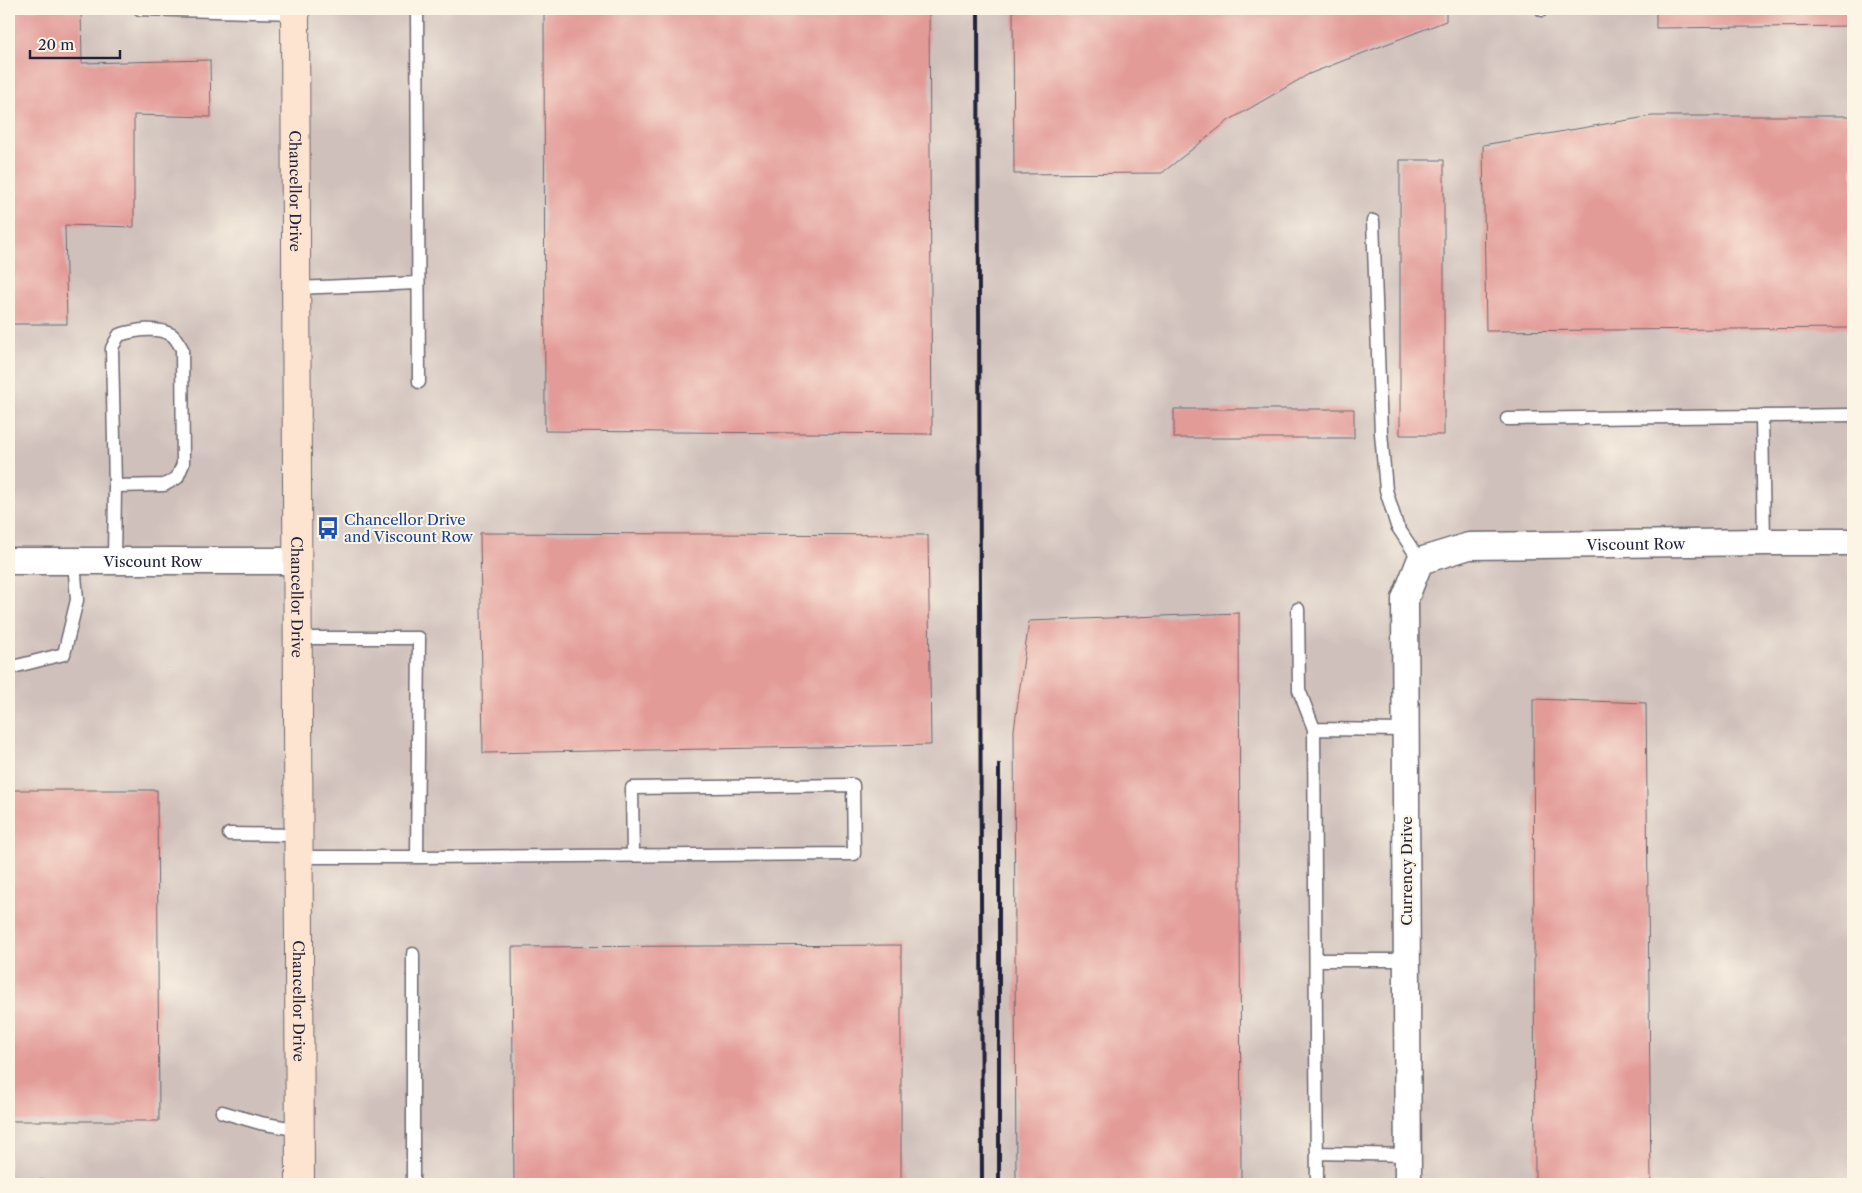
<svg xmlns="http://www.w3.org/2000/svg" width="1862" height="1193" viewBox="0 0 1862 1193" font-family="'Libre Caslon Text',serif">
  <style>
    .industrial { fill: #cfc0bb }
    .building { fill: #e39b98 }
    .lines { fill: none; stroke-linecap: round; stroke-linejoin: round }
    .lane-casing { stroke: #6d6870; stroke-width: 15 }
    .street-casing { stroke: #6d6870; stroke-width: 29 }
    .secondary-casing { stroke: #6d6870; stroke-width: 30 }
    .lane { stroke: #fff; stroke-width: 12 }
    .street { stroke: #fff; stroke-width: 26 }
    .secondary { stroke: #fde4d1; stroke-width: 28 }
    .rail { stroke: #22223b; stroke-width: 4 }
    .labels { text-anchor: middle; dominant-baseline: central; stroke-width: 4; stroke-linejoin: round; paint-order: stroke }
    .street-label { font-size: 15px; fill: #22223b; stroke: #fcf5e5 }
    .transit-label { font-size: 15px; fill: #164399; stroke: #fcf5e5; text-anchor: start }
  </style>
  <rect width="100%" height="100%" fill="#fcf5e5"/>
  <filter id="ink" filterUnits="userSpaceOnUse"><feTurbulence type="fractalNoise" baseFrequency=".02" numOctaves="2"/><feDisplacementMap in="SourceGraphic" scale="10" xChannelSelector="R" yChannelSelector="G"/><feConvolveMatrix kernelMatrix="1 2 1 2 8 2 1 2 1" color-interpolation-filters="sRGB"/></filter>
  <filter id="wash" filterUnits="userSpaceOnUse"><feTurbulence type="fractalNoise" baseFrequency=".0096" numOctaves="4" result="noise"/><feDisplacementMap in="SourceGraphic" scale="20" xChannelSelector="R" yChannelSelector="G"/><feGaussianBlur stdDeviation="1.12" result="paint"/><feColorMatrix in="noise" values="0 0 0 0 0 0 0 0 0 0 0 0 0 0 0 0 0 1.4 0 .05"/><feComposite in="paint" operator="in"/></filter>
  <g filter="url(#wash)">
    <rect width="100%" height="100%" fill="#f7ead3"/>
    <!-- industrial -->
    <path class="industrial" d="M9,9H1853V1184H9Z"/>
    <g id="blocks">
      <!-- building -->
      <path class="building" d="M9,9H81L82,63L210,60L211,117L134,115V227L65,225L67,324H9Z
        M544,9H929L932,434L545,431Z
        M1013,9H1446V21L1309,74L1228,121L1162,173L1014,174Z
        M1656,9H1853V26L1656,28Z
        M1652,116H1853V328L1486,331L1483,145Z
        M1400,160H1444V435H1400Z
        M1174,409H1354V438H1174Z
        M480,533L928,535L931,745L483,753Z
        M1239,613L1241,1184H1016L1014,730L1029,621Z
        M1533,699L1646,703L1651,1184H1535Z
        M9,790H157L159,1121H9Z
        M901,945V1184H514L512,947Z
        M9,1180H47V1184H9Z"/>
    </g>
  </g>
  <g filter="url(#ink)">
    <use href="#blocks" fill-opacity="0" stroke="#6d6870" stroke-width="1"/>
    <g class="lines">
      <defs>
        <path id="lane" d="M140,9L295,13
          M417,9L419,382
          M1542,9V10
          M1373,221L1381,433L1386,490L1397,526L1420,561
          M296,288L418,283
          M1762,416L1764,542
          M1507,419L1853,415
          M114,561L115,486L112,348L119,335C136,330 156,326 172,335C176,338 179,344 182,349L183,464L177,478L164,485L115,486
          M1298,609L1299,690L1314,729
          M297,638H419L417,857H298
          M9,668L64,654L77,600L74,561
          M229,834L298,835
          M417,857L854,854L853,785L632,788L633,856
          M1316,960H1407
          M222,1112L260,1123L300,1130
          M1317,1153L1408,1155
          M413,1184V954
          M1317,1184L1314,729L1405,730"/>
        <g id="street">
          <path id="s1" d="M9,561H297"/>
          <path id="s2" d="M1408,1184L1405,599L1420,561L1469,546L1764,542H1853"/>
        </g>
        <g id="secondary">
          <path id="s3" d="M295,9L300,1184"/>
        </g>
      </defs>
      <!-- lane casing -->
      <use href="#lane" class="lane-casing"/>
      <!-- street casing -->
      <use href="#street" class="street-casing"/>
      <!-- secondary casing -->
      <use href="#secondary" class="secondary-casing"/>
      <!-- lane -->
      <use href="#lane" class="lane"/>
      <!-- street -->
      <use href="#street" class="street"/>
      <!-- secondary -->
      <use href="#secondary" class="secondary"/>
      <!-- rail -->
      <path class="rail" d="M978,9L982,1184
        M999,765V1184"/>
    </g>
  </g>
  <!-- icons -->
  <defs>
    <symbol id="bus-bare" viewBox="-9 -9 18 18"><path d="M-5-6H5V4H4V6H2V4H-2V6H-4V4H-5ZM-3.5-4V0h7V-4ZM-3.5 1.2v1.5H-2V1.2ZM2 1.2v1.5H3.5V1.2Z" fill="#1a4fb4" stroke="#fcf5e5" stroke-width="2.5" paint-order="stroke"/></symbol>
  </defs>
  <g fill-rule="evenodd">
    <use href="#bus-bare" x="312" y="512" width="32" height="32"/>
  </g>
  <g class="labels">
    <!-- street labels -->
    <g class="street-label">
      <text stroke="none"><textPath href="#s3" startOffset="182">Chancellor Drive</textPath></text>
      <text stroke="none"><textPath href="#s2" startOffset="844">Viscount Row</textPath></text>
      <text stroke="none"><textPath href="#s1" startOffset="144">Viscount Row</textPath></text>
      <text stroke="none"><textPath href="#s3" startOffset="588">Chancellor Drive</textPath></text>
      <text transform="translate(1406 871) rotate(-90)">Currency Drive</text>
      <text stroke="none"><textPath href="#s3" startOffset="992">Chancellor Drive</textPath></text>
    </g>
    <!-- transit labels -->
    <g class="transit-label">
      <text x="344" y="519">Chancellor Drive<tspan x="344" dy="17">and Viscount Row</tspan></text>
    </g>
  </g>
  <!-- margin -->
  <rect width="1862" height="1193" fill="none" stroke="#fcf5e5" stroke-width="30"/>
  <!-- scale -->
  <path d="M30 50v8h90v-8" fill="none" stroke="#22223b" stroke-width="2.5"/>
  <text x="38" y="50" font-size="15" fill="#22223b" stroke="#fcf5e5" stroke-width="4" paint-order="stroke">20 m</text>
</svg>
